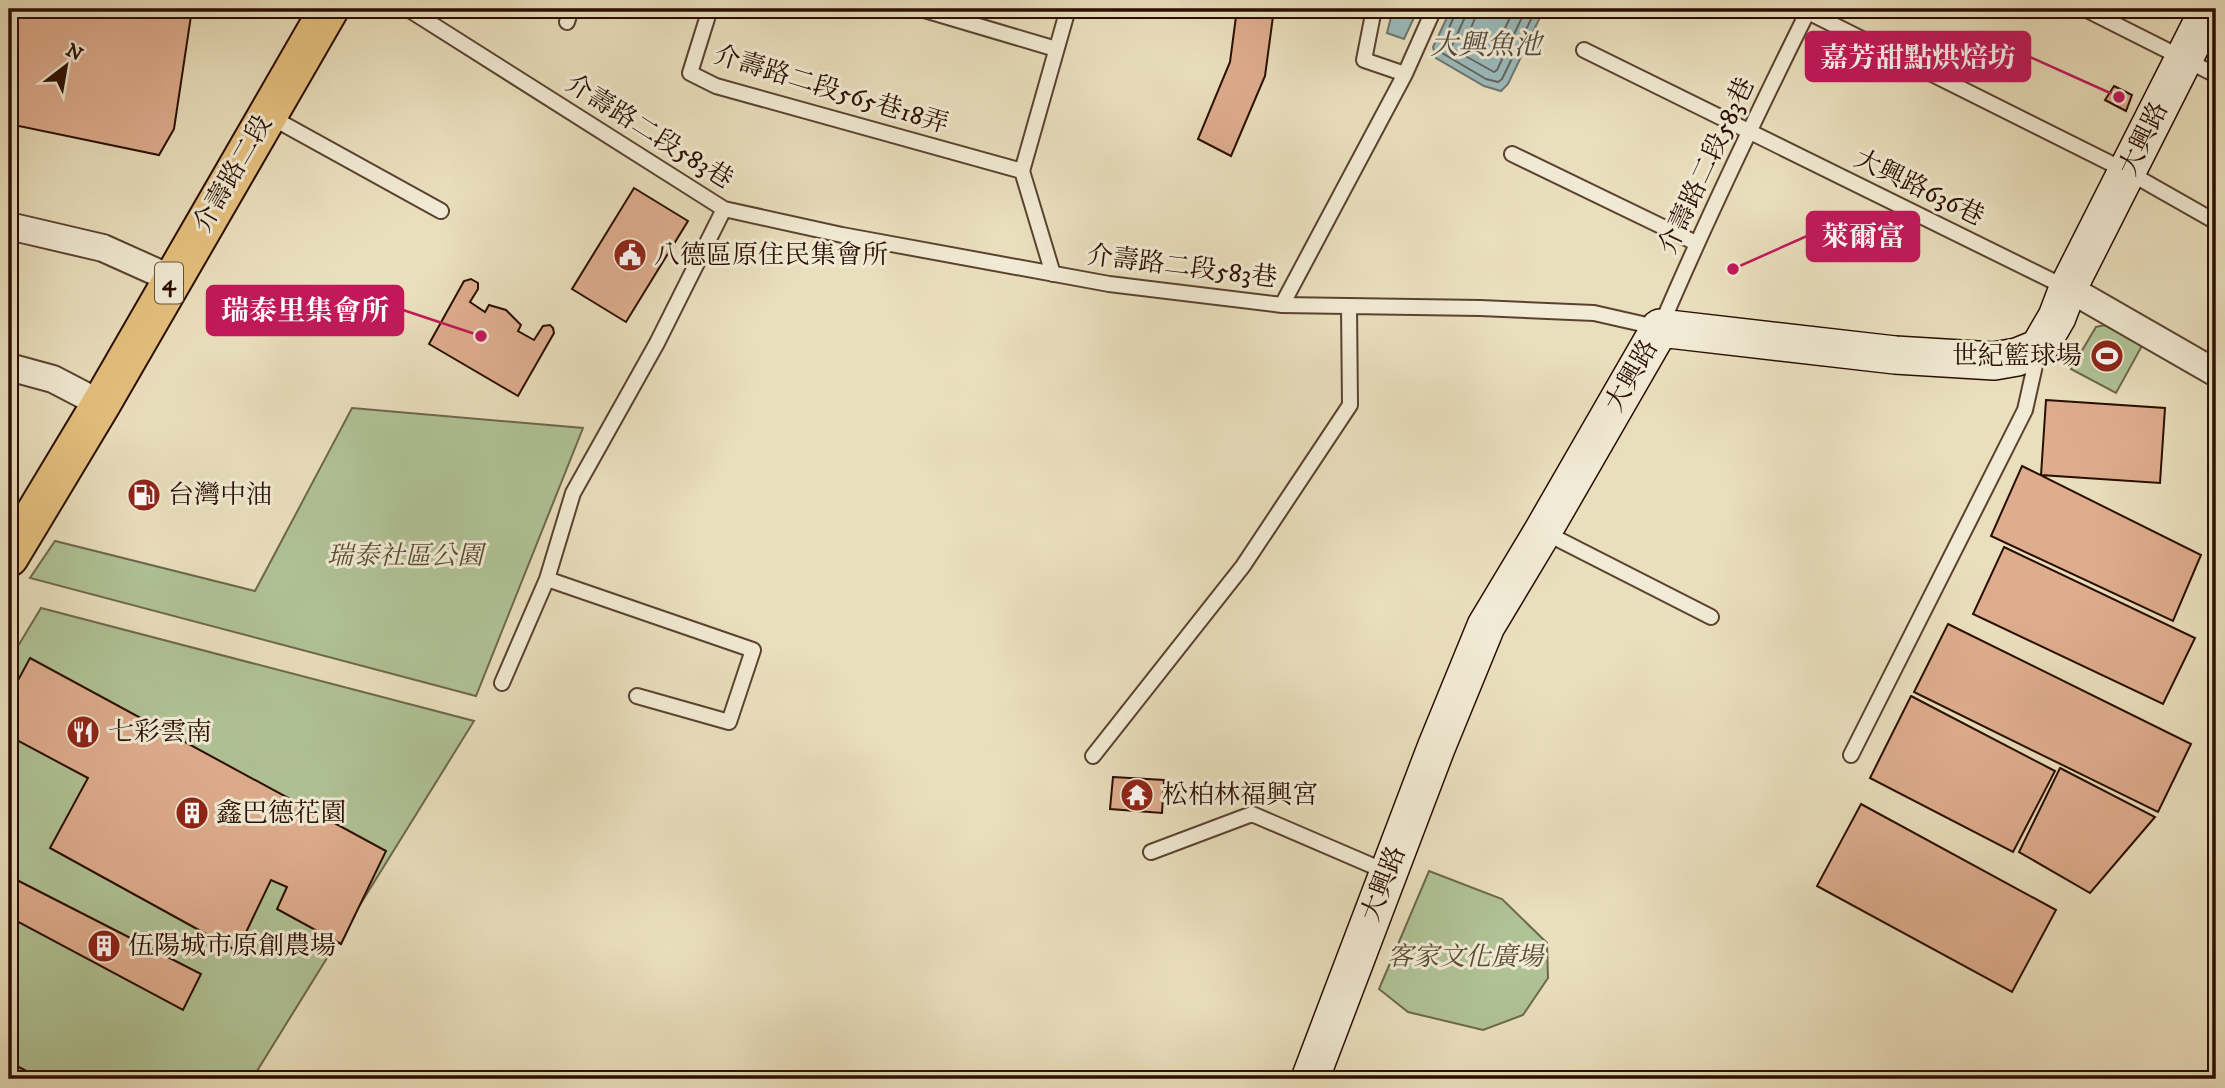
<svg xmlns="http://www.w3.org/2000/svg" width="2225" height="1088" viewBox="0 0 2225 1088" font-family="'IM FELL DW Pica','Noto Serif TC',serif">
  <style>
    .green { fill: #b0c396; stroke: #6d684b; stroke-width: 2 }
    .water { fill: #9bbabb; stroke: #6e7570; stroke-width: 2 }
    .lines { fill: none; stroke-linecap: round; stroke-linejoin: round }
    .shore { stroke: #62645e; stroke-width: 2 }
    .building { fill: #dead8e; stroke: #2a0e00; stroke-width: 2 }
    .lane-casing { stroke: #5a422f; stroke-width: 18 }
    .street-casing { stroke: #5a422f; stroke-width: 30 }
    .secondary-casing { stroke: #2a0e00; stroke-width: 40 }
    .primary-casing { stroke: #2a0e00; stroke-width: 42 }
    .lane { stroke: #f1ead4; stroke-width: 14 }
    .street { stroke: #f1ead4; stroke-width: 26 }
    .secondary { stroke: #f1ead4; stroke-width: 37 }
    .primary { stroke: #e5c07e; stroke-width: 38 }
    .labels { text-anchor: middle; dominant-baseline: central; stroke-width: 6; stroke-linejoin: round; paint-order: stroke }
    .shield { fill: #f1ead4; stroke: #665040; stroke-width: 2 }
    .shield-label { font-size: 24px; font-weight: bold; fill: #2a0e00 }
    .street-label { font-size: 26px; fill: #2a0e00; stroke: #f1ead4 }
    .poi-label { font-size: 26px; fill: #2a0e00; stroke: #f1ead4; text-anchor: start }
    .park-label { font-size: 26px; font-style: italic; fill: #594d34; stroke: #f1ead4 }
    .water-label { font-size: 28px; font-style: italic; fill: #524a41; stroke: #f1ead4 }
    .leader { fill: none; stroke: #c2185b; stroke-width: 2.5 }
    .callout-dot { fill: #c2185b; stroke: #f1ead4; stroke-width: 2.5 }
    .callout { fill: #c2185b; stroke: #c2185b; stroke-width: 2.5 }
    .callout-label { font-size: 28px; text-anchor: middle; font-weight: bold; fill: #fff }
  </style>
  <rect width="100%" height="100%" fill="#eadfbd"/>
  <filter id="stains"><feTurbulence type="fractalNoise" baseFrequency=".00286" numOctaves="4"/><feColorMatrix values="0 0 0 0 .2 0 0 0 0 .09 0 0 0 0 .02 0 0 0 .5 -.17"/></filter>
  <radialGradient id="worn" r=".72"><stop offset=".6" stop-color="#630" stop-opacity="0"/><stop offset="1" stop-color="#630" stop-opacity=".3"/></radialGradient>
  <!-- green -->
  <path class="green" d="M2105,325L2143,344L2116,393L2071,369L2096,327Z
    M352,408L583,428L476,696L30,578L55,541L255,591Z
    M41,608L474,721L252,1079H9V661Z
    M1429,871L1502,899L1547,943L1548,978L1523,1015L1483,1030L1408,1012L1379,989Z"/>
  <!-- water -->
  <path class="water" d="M1393,9H1418L1404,39L1387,33Z
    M1451,9H1544L1508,84L1501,91L1484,86L1436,58L1433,47Z"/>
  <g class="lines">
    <!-- shore -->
    <path class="shore" d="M1457,9L1441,47L1442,53L1486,79L1498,82L1502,79L1536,9
      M1466,9L1465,17L1451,48L1494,72L1497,70L1526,9
      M1477,9L1475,18L1465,43L1489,58L1492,56L1514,9"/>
  </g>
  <!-- building -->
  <path class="building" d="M9,9H192L174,129L159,155L9,124Z
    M1237,9H1274L1265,76L1231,156L1198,139L1230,62Z
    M2114,86L2132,95L2126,111L2105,100Z
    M634,188L688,221L626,322L572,289Z
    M471,279L478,283V289L470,302L485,312L489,305L506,310L521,325L518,331L534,340L543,326L550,325L553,328L554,333L518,396L429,344L464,281Z
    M2046,400L2165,408L2160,483L2041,475Z
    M2022,466L2201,555L2173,621L1991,536Z
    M2004,547L2195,638L2163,704L1973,614Z
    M1948,624L2191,744L2158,812L1914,692Z
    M30,658L386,851L341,944L277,909L287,887L271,880L237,951L50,848L88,778L9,736V697Z
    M1911,696L2055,771L2013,852L1870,778Z
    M2060,768L2155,817L2090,893L2019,852Z
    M1113,777L1164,780L1162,813L1110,809Z
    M1861,804L2056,910L2012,992L1817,886Z
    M9,876L201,974L183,1010L9,917Z
    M9,1062L42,1079H9Z"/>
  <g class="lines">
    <defs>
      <path id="lane" d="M408,9L724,209L842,235L1109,284L1282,305L1480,308L1594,313L1660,328C1706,220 1757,114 1809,9
        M710,9L690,73L716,86L1022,171
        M921,9L1056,49
        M1374,9L1364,60L1405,74
        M1802,9L2128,172L2216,222
        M2085,9L2216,75
        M567,22L571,9
        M1584,50L2067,288
        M269,116L441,211
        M1512,154L1696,243
        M1022,171L1068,9
        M1022,171L1053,274
        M1282,305L1405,74L1434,9
        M1544,532L1711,617
        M547,579L753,650L729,722L637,696
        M502,683L547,579L573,493L657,343L724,209
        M1851,755L2025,410L2038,352
        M1093,756L1243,566L1350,405L1349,306
        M1151,852L1252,814L1387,872"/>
      <path id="street" d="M9,226L103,248L172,279
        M2068,288L2216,373
        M9,367L53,379L101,404"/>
      <path id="secondary" d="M1310,1079L1436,748L1486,626L1543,531L1660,328L1895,355L1994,361L2017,357L2039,348L2057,317L2068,288L2209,9"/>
      <path id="primary" d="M9,557L101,404L329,9"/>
    </defs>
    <!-- lane casing -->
    <use href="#lane" class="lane-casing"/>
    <!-- street casing -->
    <use href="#street" class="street-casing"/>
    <!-- secondary casing -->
    <use href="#secondary" class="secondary-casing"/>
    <!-- primary casing -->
    <use href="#primary" class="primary-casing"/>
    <!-- lane -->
    <use href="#lane" class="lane"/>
    <!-- street -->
    <use href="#street" class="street"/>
    <!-- secondary -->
    <use href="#secondary" class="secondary"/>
    <!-- primary -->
    <use href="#primary" class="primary"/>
  </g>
  <!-- icons -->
  <defs>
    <symbol id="civic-disc" viewBox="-11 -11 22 22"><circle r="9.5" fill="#8f2418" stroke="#f1ead4"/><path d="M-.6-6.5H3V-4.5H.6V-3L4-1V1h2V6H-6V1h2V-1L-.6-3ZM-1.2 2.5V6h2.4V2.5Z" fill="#fff"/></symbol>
    <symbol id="stadium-disc" viewBox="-11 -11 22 22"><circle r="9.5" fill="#8f2418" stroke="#f1ead4"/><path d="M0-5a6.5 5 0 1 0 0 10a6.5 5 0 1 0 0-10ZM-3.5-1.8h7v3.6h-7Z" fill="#fff"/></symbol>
    <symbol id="fuel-disc" viewBox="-11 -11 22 22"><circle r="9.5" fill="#8f2418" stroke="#f1ead4"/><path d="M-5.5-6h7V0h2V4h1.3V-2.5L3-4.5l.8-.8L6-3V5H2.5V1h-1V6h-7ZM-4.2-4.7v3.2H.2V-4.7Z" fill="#fff"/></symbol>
    <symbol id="restaurant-disc" viewBox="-11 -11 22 22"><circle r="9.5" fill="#8f2418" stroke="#f1ead4"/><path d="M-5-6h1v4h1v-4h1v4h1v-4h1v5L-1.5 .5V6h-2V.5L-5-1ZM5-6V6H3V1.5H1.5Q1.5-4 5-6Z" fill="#fff"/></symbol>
    <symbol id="temple-disc" viewBox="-11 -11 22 22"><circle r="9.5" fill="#8f2418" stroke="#f1ead4"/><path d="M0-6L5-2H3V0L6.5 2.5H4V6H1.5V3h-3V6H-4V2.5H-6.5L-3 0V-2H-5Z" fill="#fff"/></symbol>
    <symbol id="building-disc" viewBox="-11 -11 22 22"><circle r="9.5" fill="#8f2418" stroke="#f1ead4"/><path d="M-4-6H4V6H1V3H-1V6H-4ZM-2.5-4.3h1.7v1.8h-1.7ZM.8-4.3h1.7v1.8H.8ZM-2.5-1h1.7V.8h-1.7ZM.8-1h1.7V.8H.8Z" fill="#fff"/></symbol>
  </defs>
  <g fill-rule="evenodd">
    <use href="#civic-disc" x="611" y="236" width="38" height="38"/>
    <use href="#stadium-disc" x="2088" y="337" width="38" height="38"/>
    <use href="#fuel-disc" x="125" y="476" width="38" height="38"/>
    <use href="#restaurant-disc" x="64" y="713" width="38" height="38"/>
    <use href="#temple-disc" x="1118" y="776" width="38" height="38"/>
    <use href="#building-disc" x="173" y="794" width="38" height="38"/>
    <use href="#building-disc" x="85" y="927" width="38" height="38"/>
  </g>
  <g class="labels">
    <!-- shield labels -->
    <rect class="shield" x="155" y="262.5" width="28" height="41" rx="5"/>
    <g class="shield-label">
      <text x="169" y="283">4</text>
    </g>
    <!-- street labels -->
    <g class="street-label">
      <text transform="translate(831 90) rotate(17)">介壽路二段565巷18弄</text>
      <text transform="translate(649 132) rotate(32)">介壽路二段583巷</text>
      <text transform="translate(2144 139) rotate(-64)">大興路</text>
      <text transform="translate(1707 166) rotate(-65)">介壽路二段583巷</text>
      <text transform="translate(233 174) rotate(-60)">介壽路二段</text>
      <text transform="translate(1919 188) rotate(26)">大興路636巷</text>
      <text transform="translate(1182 267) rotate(7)">介壽路二段583巷</text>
      <text transform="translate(1632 376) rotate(-60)">大興路</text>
      <text transform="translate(1384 884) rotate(-69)">大興路</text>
    </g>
    <!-- poi labels -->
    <g class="poi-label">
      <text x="654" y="255">八德區原住民集會所</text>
      <text x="2082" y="356" text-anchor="end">世紀籃球場</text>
      <text x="168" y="495">台灣中油</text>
      <text x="108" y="732">七彩雲南</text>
      <text x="1162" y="795">松柏林福興宮</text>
      <text x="216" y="813">鑫巴德花園</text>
      <text x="128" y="946">伍陽城市原創農場</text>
    </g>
    <!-- park labels -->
    <g class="park-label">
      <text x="405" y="556">瑞泰社區公園</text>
      <text x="1465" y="957">客家文化廣場</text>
    </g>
    <!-- water labels -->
    <g class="water-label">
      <text x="1486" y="45">大興魚池</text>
    </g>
  </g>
  <!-- callouts -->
  <path class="leader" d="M2119 97L2030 57M1733 269L1807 236M481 336L403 310"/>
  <g class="callout-dot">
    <circle cx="2119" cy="97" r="7"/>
    <circle cx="1733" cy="269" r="7"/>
    <circle cx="481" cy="336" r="7"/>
  </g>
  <g class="callout">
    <rect x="1806" y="32" width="224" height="49" rx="7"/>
    <rect x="1807" y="212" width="112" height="49" rx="7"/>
    <rect x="207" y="286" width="196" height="49" rx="7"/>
  </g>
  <g class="callout-label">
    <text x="1918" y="67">嘉芳甜點烘焙坊</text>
    <text x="1863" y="246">萊爾富</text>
    <text x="305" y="320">瑞泰里集會所</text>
  </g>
  <!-- margin -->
  <rect width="2225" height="1088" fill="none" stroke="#eadfbd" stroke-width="35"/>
  <rect x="10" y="10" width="2204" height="1067" fill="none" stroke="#2a0e00" stroke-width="3.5"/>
  <rect x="18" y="18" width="2190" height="1053" fill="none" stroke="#2a0e00" stroke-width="2"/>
  <!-- north arrow -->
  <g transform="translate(66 66) rotate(31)" stroke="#f1ead4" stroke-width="5" paint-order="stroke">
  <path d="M0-5L12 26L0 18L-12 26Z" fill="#2a0e00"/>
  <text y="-10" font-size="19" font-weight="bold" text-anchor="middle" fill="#2a0e00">N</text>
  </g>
  <rect width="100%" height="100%" filter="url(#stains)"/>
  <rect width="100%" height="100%" fill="url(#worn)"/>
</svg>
